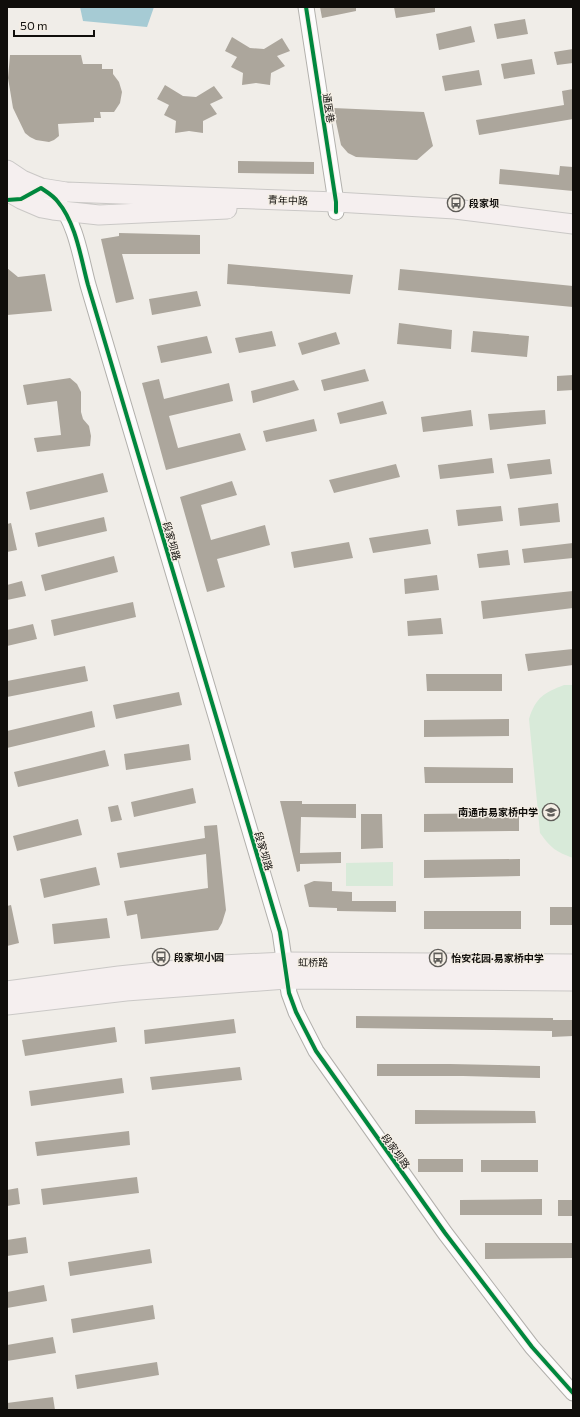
<svg xmlns="http://www.w3.org/2000/svg" width="580" height="1417" viewBox="0 0 580 1417" font-family="Commissioner,'Noto Sans SC',sans-serif">
  <style>
    .green { fill: #d8ead9 }
    .water { fill: #a6cbd4 }
    .building { fill: #aca69c }
    .lines { fill: none; stroke-linecap: round; stroke-linejoin: round }
    .minor-casing { stroke: #b2b0ac; stroke-width: 17 }
    .major-casing { stroke: #cac8c6; stroke-width: 21 }
    .minor { stroke: #fdfcfc; stroke-width: 15 }
    .major { stroke: #f5efef; stroke-width: 19 }
    .cycleway-casing { stroke: #f4eee5; stroke-width: 6 }
    .cycleway { stroke: #00873e; stroke-width: 4 }
    .labels { text-anchor: middle; dominant-baseline: central; stroke-width: 3; stroke-linejoin: round; paint-order: stroke }
    .street-label { font-size: 10px; fill: #100e0b; stroke: #f4eee5 }
    .poi-label { font-size: 10px; font-weight: bold; fill: #100e0b; stroke: #f4eee5; text-anchor: start }
  </style>
  <rect width="100%" height="100%" fill="#f0ede8"/>
  <!-- green -->
  <path class="green" d="M564,685H573V858C555,851 552,849 540,833L529,719C536,697 544,693 564,685Z
    M393,862V886H346V863Z"/>
  <!-- water -->
  <path class="water" d="M80,7H154L147,27L83,21Z"/>
  <!-- building -->
  <path class="building" d="M320,7H356V11L322,18Z
    M394,7H435V12L396,18Z
    M525,19L528,34L497,39L494,24Z
    M471,26L475,42L439,50L436,34Z
    M232,37L250,48L264,49L282,38L290,51L277,56L285,66L271,73L270,85L256,83L242,85L243,73L231,67L237,57L225,51Z
    M573,49V63L557,65L554,52Z
    M10,55H81L83,64H102V69H113V74L119,82L122,92L120,103L114,112H100L101,118H94V122L58,124L59,136L54,140L49,142L36,140L30,137L25,133L13,108L8,78Z
    M532,59L535,74L504,79L501,64Z
    M479,70L482,85L445,91L442,76Z
    M165,85L183,96L196,97L214,86L223,98L210,104L217,114L203,121V133L189,131L175,133L176,121L164,115L169,105L157,99Z
    M573,89V119L479,135L476,120L564,105L562,91Z
    M333,108L424,112L433,146L417,160L356,157L348,153L341,145Z
    M238,161L314,162V174L238,173Z
    M560,166L573,167V191L499,184L500,169L559,175Z
    M119,233L200,235V254H122L134,299L116,303L101,239L119,236Z
    M228,264L353,275L350,294L227,284Z
    M7,268L18,277L45,274L52,311L7,315Z
    M400,269L573,286V307L398,290Z
    M197,291L201,306L152,315L149,299Z
    M399,323L452,330L451,349L397,344Z
    M272,331L276,346L239,353L235,338Z
    M473,331L529,336L527,357L471,352Z
    M336,332L340,344L302,355L298,343Z
    M207,336L212,353L161,363L157,346Z
    M365,369L369,381L324,391L321,380Z
    M573,375V390L557,391V376Z
    M70,378L77,384L81,392V412L83,419L89,426L91,436L90,446L37,452L34,438L61,435L57,401L27,405L23,385Z
    M159,379L164,399L229,383L233,401L169,416L178,448L240,433L246,450L166,470L142,383Z
    M294,380L299,390L253,403L251,391Z
    M383,401L387,414L340,424L337,413Z
    M471,410L473,426L423,432L421,417Z
    M545,410L546,424L490,430L488,414Z
    M314,419L317,431L266,442L263,431Z
    M492,458L494,473L440,479L438,465Z
    M550,459L552,474L510,479L507,464Z
    M396,464L400,477L334,493L329,480Z
    M103,473L108,492L30,510L26,492Z
    M232,481L237,495L201,505L211,540L265,525L270,545L217,559L225,587L207,592L180,497Z
    M558,503L560,522L520,526L518,508Z
    M501,506L503,521L458,526L456,510Z
    M104,517L107,531L38,547L35,533Z
    M11,523L17,550L7,552V524Z
    M428,529L431,544L373,553L369,538Z
    M349,542L353,558L294,568L291,552Z
    M573,543V558L524,563L522,549Z
    M508,550L510,565L479,568L477,554Z
    M114,556L118,572L45,591L41,575Z
    M437,575L439,590L405,594L404,579Z
    M22,581L26,596L7,600V585Z
    M573,591V608L483,619L481,601Z
    M133,602L136,617L54,636L51,620Z
    M441,618L443,634L408,636L407,621Z
    M33,624L37,639L7,646V630Z
    M573,649V665L528,671L525,654Z
    M85,666L88,681L7,697V681Z
    M426,674H502V691H427Z
    M179,692L182,705L116,719L113,705Z
    M92,711L95,727L7,748V731Z
    M509,719V736L424,737V720Z
    M189,744L191,760L126,770L124,754Z
    M105,750L109,766L18,787L14,772Z
    M424,767L513,768V783H425Z
    M193,788L196,803L134,817L131,802Z
    M280,801H302V804H356V818L301,817L300,853L341,852V863L300,864V871L297,872Z
    M118,805L122,820L111,822L108,807Z
    M519,813V831L424,832V814Z
    M361,814H382L383,848L361,849Z
    M78,819L82,835L17,851L13,836Z
    M217,825L226,910L222,923L218,930L141,939L137,914L127,916L124,901L208,888L206,854L120,868L117,853L205,838L204,826Z
    M520,859V876L424,878V860Z
    M96,867L100,885L44,898L40,879Z
    M314,881L332,882V891L352,892V901H396V912L337,911V908L309,907L304,885Z
    M11,905L19,943L7,946V906Z
    M550,907H573V925H550Z
    M424,911H521V929H424Z
    M107,918L110,938L54,944L52,924Z
    M356,1016L553,1018V1020H573V1036L552,1037V1031L356,1028Z
    M234,1019L236,1033L145,1044L144,1030Z
    M115,1027L117,1042L25,1056L22,1040Z
    M377,1064H450L540,1066V1078L463,1076H377Z
    M240,1067L242,1080L152,1090L150,1077Z
    M122,1078L124,1093L31,1106L29,1091Z
    M415,1110L535,1111L536,1123L415,1124Z
    M129,1131L130,1145L37,1156L35,1142Z
    M418,1159H463V1172H418Z
    M481,1160H538V1172H481Z
    M137,1177L139,1193L43,1205L41,1189Z
    M18,1188L20,1204L7,1206V1190Z
    M542,1199V1215H460V1200Z
    M558,1200H573V1216H558Z
    M26,1237L28,1253L7,1256V1240Z
    M485,1243H573V1258L485,1259Z
    M150,1249L152,1263L70,1276L68,1262Z
    M44,1285L47,1301L7,1308V1292Z
    M153,1305L155,1319L73,1333L71,1319Z
    M53,1337L56,1353L7,1361V1345Z
    M157,1362L159,1375L77,1389L75,1375Z
    M53,1397L55,1410H7V1403Z"/>
  <g class="lines">
    <defs>
      <path id="minor" d="M306,7L336,202V212
        M41,188C47,192 54,196 58,202C76,223 81,259 88,285L280,932L289,993L296,1012L316,1051L445,1233L532,1347L573,1393"/>
      <path id="major" d="M7,170L22,180L41,188L66,192L336,202L455,209L573,224
        M7,191L21,199L42,208L53,210L99,215L227,209
        M7,991L119,976L222,965L285,962L573,964
        M7,1005L126,991L286,979L573,981"/>
    </defs>
    <!-- minor casing -->
    <use href="#minor" class="minor-casing"/>
    <!-- major casing -->
    <use href="#major" class="major-casing"/>
    <!-- minor -->
    <use href="#minor" class="minor"/>
    <!-- major -->
    <use href="#major" class="major"/>
    <defs>
      <path id="cycleway" d="M306,7L336,202V212
        M7,200L21,199L41,188C47,192 54,196 58,202C76,223 81,259 88,285L280,932L289,993L296,1012L316,1051L445,1233L532,1347L573,1393"/>
    </defs>
    <!-- cycleway casing -->
    <use href="#cycleway" class="cycleway-casing"/>
    <!-- cycleway -->
    <use href="#cycleway" class="cycleway"/>
  </g>
  <!-- icons -->
  <defs>
    <symbol id="bus-ring" viewBox="-11 -11 22 22"><circle r="9.5" fill="#f4eee5" stroke="#5e5c58" stroke-width="1.5"/><path d="M-5-6H5V4H4V6H2V4H-2V6H-4V4H-5ZM-3.5-4V0h7V-4ZM-3.5 1.2v1.5H-2V1.2ZM2 1.2v1.5H3.5V1.2Z" fill="#5e5c58"/></symbol>
    <symbol id="school-ring" viewBox="-11 -11 22 22"><circle r="9.5" fill="#f4eee5" stroke="#5e5c58" stroke-width="1.5"/><path d="M0-5L7-2L0 1L-7-2ZM-4 1L0 2.5L4 1V4Q0 6-4 4Z" fill="#5e5c58"/></symbol>
  </defs>
  <g fill-rule="evenodd">
    <use href="#bus-ring" x="446" y="193" width="20" height="20"/>
    <use href="#school-ring" x="541" y="802" width="20" height="20"/>
    <use href="#bus-ring" x="151" y="947" width="20" height="20"/>
    <use href="#bus-ring" x="428" y="948" width="20" height="20"/>
  </g>
  <g class="labels">
    <!-- street labels -->
    <g class="street-label">
      <text transform="translate(329 108) rotate(81)">通医巷</text>
      <text transform="translate(288 200) rotate(2)">青年中路</text>
      <text transform="translate(172 541) rotate(74)">段家坝路</text>
      <text transform="translate(264 851) rotate(73)">段家坝路</text>
      <text x="313" y="962">虹桥路</text>
      <text transform="translate(396 1151) rotate(54)">段家坝路</text>
    </g>
    <!-- poi labels -->
    <g class="poi-label">
      <text x="469" y="203">段家坝</text>
      <text x="538" y="812" text-anchor="end">南通市易家桥中学</text>
      <text x="174" y="957">段家坝小园</text>
      <text x="451" y="958">怡安花园·易家桥中学</text>
    </g>
  </g>
  <!-- border -->
  <rect width="580" height="1417" fill="none" stroke="#100e0b" stroke-width="16"/>
  <!-- scale -->
  <path d="M14 30v6h80v-6" fill="none" stroke="#100e0b" stroke-width="2"/>
  <text x="20" y="30" font-size="12" fill="#100e0b" stroke="#f4eee5" stroke-width="3" paint-order="stroke">50 m</text>
</svg>
